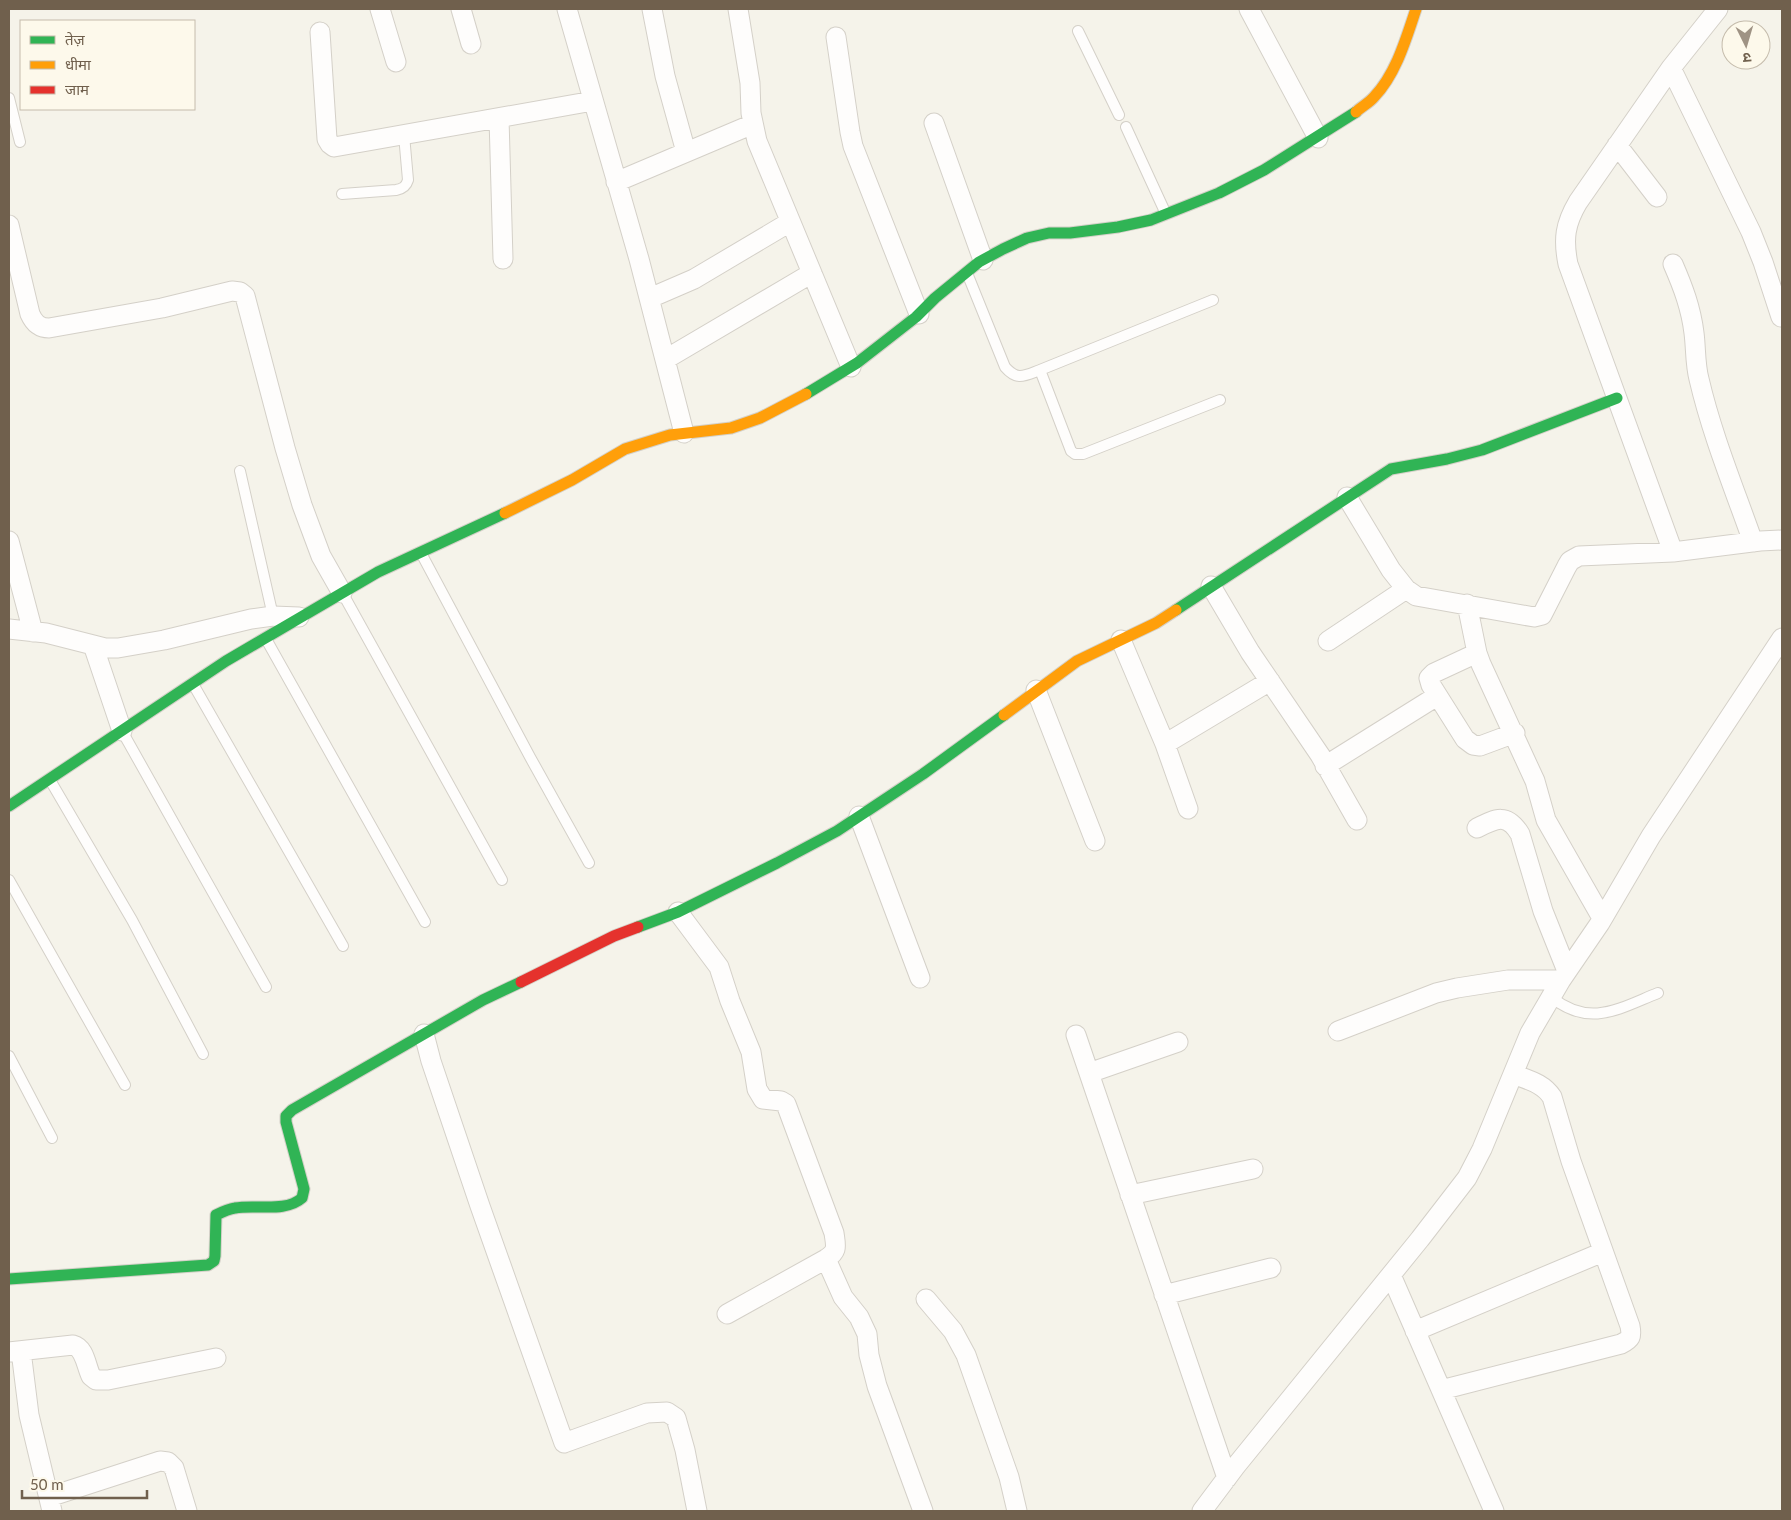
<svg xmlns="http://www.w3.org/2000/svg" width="1791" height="1520" viewBox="0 0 1791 1520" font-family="Lato,'Noto Sans Devanagari',sans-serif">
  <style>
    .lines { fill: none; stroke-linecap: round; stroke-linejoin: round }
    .lane-casing { stroke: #d4d0c8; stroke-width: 12 }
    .street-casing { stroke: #d4d0c8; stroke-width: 21 }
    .fast-casing { stroke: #d4d0c8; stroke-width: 13 }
    .slow-casing { stroke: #d4d0c8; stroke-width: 13 }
    .jam-casing { stroke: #d4d0c8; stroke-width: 13 }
    .lane { stroke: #fefdfc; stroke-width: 10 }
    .street { stroke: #fefdfc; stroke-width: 19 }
    .fast { stroke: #30b455; stroke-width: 11 }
    .slow { stroke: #ff9f0a; stroke-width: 11 }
    .jam { stroke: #e5322d; stroke-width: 11 }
  </style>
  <rect width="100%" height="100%" fill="#f5f3ea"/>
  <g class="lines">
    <defs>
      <path id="lane" d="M1078,31L1119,115
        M9,98L20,142
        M1126,127L1166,214
        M342,194L396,190C402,189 406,187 408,180L404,135
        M967,273L1005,367C1017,381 1024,376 1040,370L1071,451L1075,454H1083L1220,400
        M1040,370L1213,300
        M240,471L273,616
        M421,553L530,757L589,863
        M343,594L502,880
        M266,639L425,922
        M193,684L343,946
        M122,731L266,987
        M50,780L132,920L203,1054
        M9,880L125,1085
        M1551,997C1590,1028 1618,1009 1658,993
        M9,1056L52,1138"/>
      <path id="street" d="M380,9L396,62
        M461,9L471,44
        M567,9L639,259L684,433
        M652,9L665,76L686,152
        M738,9L750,83L751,113L757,141L851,367
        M1249,9L1318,138
        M320,32L327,139L330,144L334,147L593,101
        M836,37L850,132L853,146L919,314
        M1671,68L1751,232L1763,262L1781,317
        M499,118L503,259
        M934,123L983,260
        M1617,145L1657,197
        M616,182L753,124
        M9,225L30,314C34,323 39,328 49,328L162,308L232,291L240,292L245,296L285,448L302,505L321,556L342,593
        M1673,264C1683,287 1691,308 1694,333C1696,348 1695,364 1699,379C1712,435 1734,488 1753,542
        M650,298L694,279L790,222
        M666,359L812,273
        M1347,497L1391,570L1406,589L1416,596L1534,617L1542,615L1567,566L1570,561L1579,556L1673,552L1760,541L1782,540
        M9,541L33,632
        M1673,552L1568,264C1563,239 1565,224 1578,202L1671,68L1718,9
        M1211,586L1250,652L1320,755L1357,820
        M1467,604L1477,653L1481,664L1535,781L1546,820L1602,918
        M9,629L46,633L105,648H118L164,640L251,619L273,616L299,617
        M1121,640L1165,744L1188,809
        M1328,641L1406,589
        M93,645L122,731
        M1477,653L1434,673L1429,678L1431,685L1465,739L1473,745L1480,746L1515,733
        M1036,690L1095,841
        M1165,744L1270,681
        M1325,766L1437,696
        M859,816L920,978
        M1477,828C1497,818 1507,813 1520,834L1543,911L1567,971
        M678,912L719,967L730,1001L751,1052L757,1089L763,1099L781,1101L786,1104L834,1233C836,1247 838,1251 826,1259L727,1314
        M1338,1031L1436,993L1457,988L1508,980H1561
        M424,1034L431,1061L480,1206L564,1443L647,1413L667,1412L676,1418L685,1450L697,1511
        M1076,1035L1227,1478
        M1089,1073L1178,1042
        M1130,1195L1253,1169
        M826,1259L843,1297L859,1317L867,1334L869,1355L877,1386L923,1511
        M1391,1275L1494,1511
        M1164,1295L1271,1268
        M926,1299L953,1331L966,1355L1009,1477L1017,1511
        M1415,1331L1603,1252
        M21,1351L29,1415L52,1511
        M9,1352L73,1345C85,1348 86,1366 91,1376L96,1380H108L216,1358
        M1441,1390L1621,1344C1631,1339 1632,1337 1630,1326L1571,1161L1552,1097C1543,1083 1528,1080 1513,1074
        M49,1497L160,1461L168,1462L174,1468L187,1511
        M1202,1511L1235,1467L1420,1239L1467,1178L1482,1149L1530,1033L1561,980L1600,923L1651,836L1782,638"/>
      <path id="fast" d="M806,394L857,363L916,317L935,298L979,262L1003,249L1027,238L1049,233H1070L1118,227L1151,220L1219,193L1264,170L1356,112
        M1176,610L1391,469L1447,459L1482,450L1617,398
        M9,806L226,661L378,572L505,513
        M638,927L678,912L777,863L837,831L923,774L1004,715
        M9,1279L208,1265L214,1261L215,1256L216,1215C222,1212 228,1209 235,1208C256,1204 285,1213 302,1198L304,1189L286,1122V1116L292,1110L483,1000L521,982"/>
      <path id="slow" d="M1356,112C1361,107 1369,103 1374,97C1396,74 1406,39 1416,9
        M505,513L572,480L625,449L670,435L731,428L760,418L806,394
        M1004,715L1077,661L1156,623L1176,610"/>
      <path id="jam" d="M521,982L614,936L638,927"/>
    </defs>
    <!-- lane casing -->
    <use href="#lane" class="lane-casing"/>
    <!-- street casing -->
    <use href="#street" class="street-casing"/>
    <!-- fast casing -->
    <use href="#fast" class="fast-casing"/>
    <!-- slow casing -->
    <use href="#slow" class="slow-casing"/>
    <!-- jam casing -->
    <use href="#jam" class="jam-casing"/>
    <!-- lane -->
    <use href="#lane" class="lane"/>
    <!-- street -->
    <use href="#street" class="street"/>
    <!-- fast -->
    <use href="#fast" class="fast"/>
    <!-- slow -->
    <use href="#slow" class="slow"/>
    <!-- jam -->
    <use href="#jam" class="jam"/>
  </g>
  <!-- border -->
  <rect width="1791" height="1520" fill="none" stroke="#70604d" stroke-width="20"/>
  <!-- legend -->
  <rect x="20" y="20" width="175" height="90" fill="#fdf9eb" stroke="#c5bcac"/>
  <rect x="30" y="36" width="25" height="8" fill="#30b455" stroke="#c5bcac"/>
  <text x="65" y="45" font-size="15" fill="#70604d">तेज़</text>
  <rect x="30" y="61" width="25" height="8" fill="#ff9f0a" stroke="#c5bcac"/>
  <text x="65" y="70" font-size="15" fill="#70604d">धीमा</text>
  <rect x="30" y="86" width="25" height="8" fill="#e5322d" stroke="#c5bcac"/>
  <text x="65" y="95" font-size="15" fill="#70604d">जाम</text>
  <!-- north arrow -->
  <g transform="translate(1746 45) rotate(175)"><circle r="24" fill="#fdf9eb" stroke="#c5bcac"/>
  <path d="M0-4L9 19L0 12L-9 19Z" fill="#9f9384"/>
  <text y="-8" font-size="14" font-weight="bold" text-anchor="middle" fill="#70604d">उ</text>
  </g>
  <!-- scale -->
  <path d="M22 1490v8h125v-8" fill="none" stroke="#70604d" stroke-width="2.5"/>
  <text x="30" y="1490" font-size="15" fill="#70604d" stroke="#fdf9eb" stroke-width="4" paint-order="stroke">50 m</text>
</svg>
